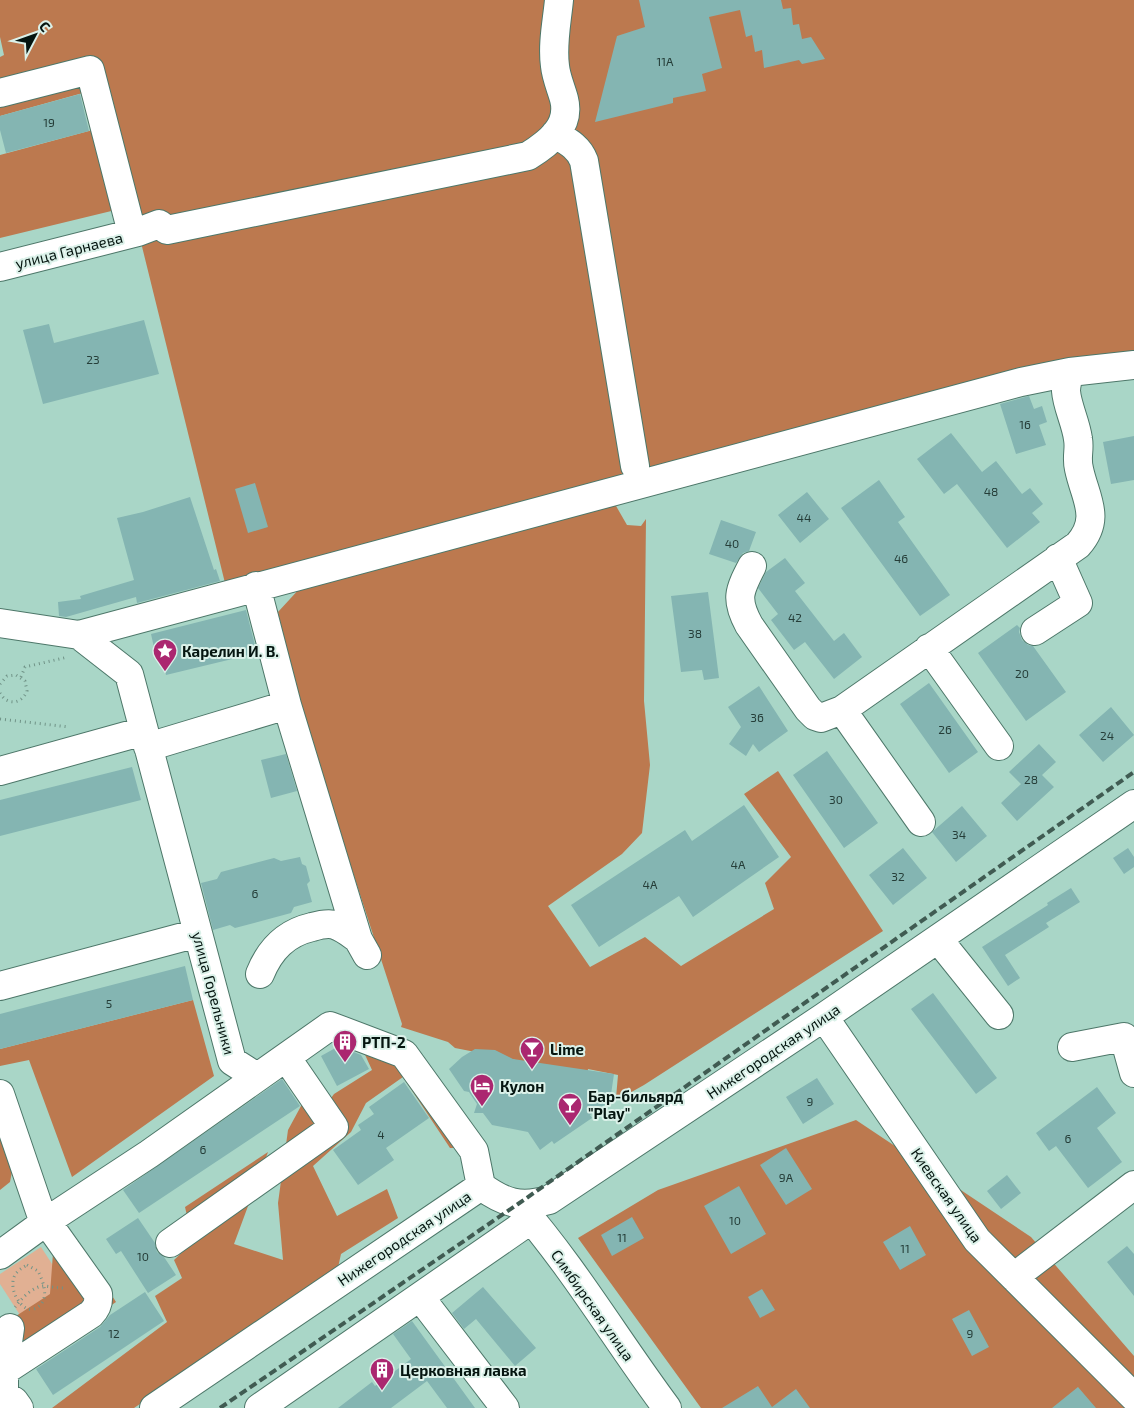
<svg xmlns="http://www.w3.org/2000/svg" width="1134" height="1408" viewBox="0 0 1134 1408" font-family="'Exo 2',sans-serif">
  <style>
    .green { fill: #e1b093 }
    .forest { fill: #bc794f }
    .building { fill: #84b5b2 }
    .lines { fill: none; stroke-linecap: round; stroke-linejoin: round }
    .minor-casing { stroke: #4d7769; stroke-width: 30 }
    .path { stroke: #709387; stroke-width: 3; stroke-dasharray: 1 4; stroke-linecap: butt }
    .minor { stroke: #fff; stroke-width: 28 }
    .rail { stroke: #405b52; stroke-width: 4; stroke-dasharray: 8 4; stroke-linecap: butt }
    .labels { text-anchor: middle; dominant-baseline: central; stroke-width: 4; stroke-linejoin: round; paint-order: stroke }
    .number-label { font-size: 12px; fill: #253d38 }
    .street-label { font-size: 15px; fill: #051510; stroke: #dbf1e9 }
    .poi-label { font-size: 15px; font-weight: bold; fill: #051510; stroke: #dbf1e9; text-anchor: start }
  </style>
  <rect width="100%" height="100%" fill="#a9d6c7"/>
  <!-- green -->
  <path class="green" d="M41,1247L73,1296L27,1326L0,1284V1274Z"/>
  <!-- forest -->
  <path class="forest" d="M0,0H1134V355L225,583L132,206L0,238V155L100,128L90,91L0,116V57L4,55L0,37Z
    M612,499L627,525L641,526L646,519L644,701L650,765L642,833L622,854L548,906L590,967L645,937L681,966L774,909L765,883L791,857L744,794L778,771L883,931L644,1085L617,1100L616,1098L618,1075L588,1069L587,1074L455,1048L448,1042L401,1027L402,1024L299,706L278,612L313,574Z
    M193,1000L214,1076L72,1177L29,1060L0,1066V1049Z
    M361,1046L399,1060L465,1148H450L403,1077L366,1103L351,1132L313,1166L337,1216L387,1189L398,1218L341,1254L337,1272L134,1408H52L167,1322L155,1296L182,1278L174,1260L193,1242L185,1207L268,1152L234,1244L283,1260L278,1203L288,1130L307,1095L318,1116L334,1094L372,1070Z
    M0,1106L15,1156L10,1182L0,1190Z
    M856,1120L1031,1237L1134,1356V1408H701L578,1238L658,1190Z
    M75,1237L116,1302L10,1375L16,1316L50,1294L53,1253Z"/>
  <!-- building -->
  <path class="building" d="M639,0H781L783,9L791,8L793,25L799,24L802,39L811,37L825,59L802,64L799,60L764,68L762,50L755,52L752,35L746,37L740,10L709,17L722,68L702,74L706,91L673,98V103L595,122L617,36L645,27Z
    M80,94L89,131L6,153L0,130V116Z
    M144,320L159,374L43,404L23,330L49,324L54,343Z
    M1029,396L1034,409L1042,406L1047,422L1039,425L1046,445L1016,454L1000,404Z
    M951,433L982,472L996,461L1022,494L1030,488L1043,504L1032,513L1040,522L1007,548L957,484L944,494L917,459Z
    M1134,436V480L1111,484L1103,442Z
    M879,480L905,517L898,522L950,595L920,616L841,508Z
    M255,483L268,527L248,533L235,489Z
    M807,492L829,519L800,543L778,515Z
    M190,497L214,570L216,569L220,581L137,603L136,597L66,617L59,616L58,602L81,599L80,596L134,580L117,518L143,512Z
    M721,520L756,532L749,551L743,553L736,563L709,554Z
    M785,558L805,583L795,591L834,641L844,633L862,657L834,679L805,642L794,650L771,620L778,614L758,588L766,572Z
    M708,592L719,678L704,680L702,670L681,672L671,596Z
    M246,610L257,653L166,675L160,651L155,652L151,634Z
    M1017,625L1020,628L1019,632L1022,640L1028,645L1033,646L1066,692L1026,721L978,653Z
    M929,683L978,752L949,773L900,704Z
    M759,686L788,731L759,752L753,744L746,756L729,744L741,727L728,707Z
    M1111,707L1134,735L1103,762L1079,735Z
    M1039,744L1056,762L1042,775L1054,787L1017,821L1001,803L1021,784L1009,772Z
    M827,751L878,823L844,848L793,775Z
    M286,754L297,791L271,798L261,760Z
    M132,767L141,800L0,836V800Z
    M744,805L779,857L693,917L679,896L599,947L571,905L685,830L692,841Z
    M962,806L987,836L956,862L932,832Z
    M903,848L927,878L893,905L869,875Z
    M1128,848L1134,857V867L1124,874L1113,858Z
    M300,857L302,864L306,866L310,881L307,884L312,902L294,907L291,913L235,928L230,925L213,930L201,883L217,879L221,872L274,858L281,861Z
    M1071,888L1080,902L1046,923L1049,927L1005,955L1020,978L1008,986L982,947L1048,905L1047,903Z
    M185,966L193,1000L0,1049V1014Z
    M933,993L997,1078L976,1094L911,1009Z
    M339,1046L361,1055L369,1069L337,1086L321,1056Z
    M475,1049L495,1050L513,1059L614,1074L610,1101L590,1115L592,1118L554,1144L552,1141L540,1150L528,1132L492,1125L483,1113H474L477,1104L469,1092L464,1091L449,1069L462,1057Z
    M817,1078L834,1104L803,1124L786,1097Z
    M282,1079L300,1106L139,1213L123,1190Z
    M404,1082L429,1118L386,1148L394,1160L358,1185L333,1150L361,1130L358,1125L374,1114L369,1107Z
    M1097,1087L1116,1113L1097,1128L1122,1162L1088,1188L1056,1146L1049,1151L1036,1133Z
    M786,1148L812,1189L786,1205L760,1165Z
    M1007,1175L1021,1193L1001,1209L987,1191Z
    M739,1186L766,1234L731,1254L704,1206Z
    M632,1217L644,1238L612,1256L601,1235Z
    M138,1218L155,1243L157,1252L164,1257L176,1275L148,1293L121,1251L116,1254L106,1239Z
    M910,1226L926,1255L900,1270L883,1242Z
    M1127,1246L1134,1254V1296L1107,1262Z
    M483,1287L536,1348L515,1366L476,1319L464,1329L452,1313Z
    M762,1289L775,1310L760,1318L748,1297Z
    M145,1292L164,1321L53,1395L36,1369L100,1327L110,1315Z
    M969,1310L989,1347L972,1356L952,1319Z
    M412,1321L475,1408H447L427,1381L391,1408H338L372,1382L375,1386L411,1359L393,1334Z
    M758,1386L772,1407L796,1389L810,1408H722Z
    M1078,1387L1096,1408H1052Z"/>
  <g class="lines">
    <defs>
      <path id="minor" d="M0,93L90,70L132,233
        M555,134C567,141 579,147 584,161L635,466
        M0,267L138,232L159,224L167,230L528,156C549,143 571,126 564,99C561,88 556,77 555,66C552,44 557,21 559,0
        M752,566C739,591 735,599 749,625L808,709L815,716L821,718L842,710L1078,545C1102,518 1085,498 1079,469C1076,457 1080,450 1078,439C1076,423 1067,406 1066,391C1066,384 1068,378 1070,372
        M256,586L287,705
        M0,623L79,635L1021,382L1070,372L1134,365
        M1035,631L1078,603L1058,558
        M79,635L129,674L232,1061L257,1077
        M929,648L999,746
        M842,710L921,822
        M148,747L287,705L358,939L367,955
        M0,771L144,731
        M938,939L999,1015
        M260,974C270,949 286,933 312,927C319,925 329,923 335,925C344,928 351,934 358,939
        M0,986L198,933
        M824,1017L977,1240L1134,1397
        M1072,1047L1124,1037L1134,1073
        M0,1094L44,1223L54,1232L98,1294C99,1303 97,1308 91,1314L4,1371V1395L14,1401L19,1408
        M481,1186C504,1203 520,1208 549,1200L824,1017L1134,804
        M519,1205C574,1268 617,1341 667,1408
        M170,1243L334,1127L286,1057
        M0,1255L44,1223L149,1154L330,1026L404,1054L474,1151L481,1186
        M1014,1277L1134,1185
        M420,1297L505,1408
        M4,1371L10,1328
        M154,1408L481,1186
        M259,1408L532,1219"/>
    </defs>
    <!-- minor casing -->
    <use href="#minor" class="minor-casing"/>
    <!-- path -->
    <path class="path" d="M21,677L25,667L68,657
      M0,684L7,676L16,675L25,681L27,691C22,704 7,706 0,693
      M0,719L69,727
      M27,1265L38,1271C43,1281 50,1298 38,1307C35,1309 31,1310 28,1309C16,1304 9,1285 15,1275C18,1270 22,1268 27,1265Z
      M15,1307C21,1299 34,1285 45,1286C52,1287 58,1288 66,1288"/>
    <!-- minor -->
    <use href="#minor" class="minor"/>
    <!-- rail -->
    <path class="rail" d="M220,1408L518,1204L1134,772"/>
  </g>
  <!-- icons -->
  <defs>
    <symbol id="sight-pin" viewBox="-11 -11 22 30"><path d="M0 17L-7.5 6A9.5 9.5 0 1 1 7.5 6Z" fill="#ab2770" stroke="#dbf1e9"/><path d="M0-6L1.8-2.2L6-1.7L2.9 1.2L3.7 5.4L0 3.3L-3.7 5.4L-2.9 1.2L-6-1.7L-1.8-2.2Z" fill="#fff"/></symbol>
    <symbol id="building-pin" viewBox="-11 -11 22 30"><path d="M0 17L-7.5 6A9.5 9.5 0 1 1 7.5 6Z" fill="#ab2770" stroke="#dbf1e9"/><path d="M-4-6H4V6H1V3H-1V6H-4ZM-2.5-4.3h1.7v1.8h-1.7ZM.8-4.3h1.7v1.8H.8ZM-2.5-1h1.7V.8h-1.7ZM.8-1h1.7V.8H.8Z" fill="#fff"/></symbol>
    <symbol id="bar-pin" viewBox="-11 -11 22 30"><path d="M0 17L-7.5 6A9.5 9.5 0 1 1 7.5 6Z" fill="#ab2770" stroke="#dbf1e9"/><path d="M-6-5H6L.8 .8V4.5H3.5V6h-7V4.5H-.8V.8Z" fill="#fff"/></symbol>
    <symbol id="hotel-pin" viewBox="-11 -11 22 30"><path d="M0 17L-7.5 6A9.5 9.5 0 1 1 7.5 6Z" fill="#ab2770" stroke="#dbf1e9"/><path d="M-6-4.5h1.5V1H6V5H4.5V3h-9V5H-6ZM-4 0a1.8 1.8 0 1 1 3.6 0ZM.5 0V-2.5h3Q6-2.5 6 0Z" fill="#fff"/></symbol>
  </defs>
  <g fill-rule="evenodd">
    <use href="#sight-pin" x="151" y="637" width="28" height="38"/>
    <use href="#building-pin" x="331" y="1028" width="28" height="38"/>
    <use href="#bar-pin" x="518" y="1035" width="28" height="38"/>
    <use href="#hotel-pin" x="468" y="1072" width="28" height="38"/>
    <use href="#bar-pin" x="556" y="1091" width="28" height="38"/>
    <use href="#building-pin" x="368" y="1356" width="28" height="38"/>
  </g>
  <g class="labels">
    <!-- number labels -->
    <g class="number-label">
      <text x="665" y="61">11А</text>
      <text x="49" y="122">19</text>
      <text x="93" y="359">23</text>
      <text x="1025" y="424">16</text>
      <text x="991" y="491">48</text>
      <text x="804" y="517">44</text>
      <text x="732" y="543">40</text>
      <text x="901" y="558">46</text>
      <text x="795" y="617">42</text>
      <text x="695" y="633">38</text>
      <text x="1022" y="673">20</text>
      <text x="757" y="717">36</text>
      <text x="945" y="729">26</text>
      <text x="1107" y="735">24</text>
      <text x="1031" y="779">28</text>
      <text x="836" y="799">30</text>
      <text x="959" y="834">34</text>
      <text x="738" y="864">4А</text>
      <text x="898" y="876">32</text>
      <text x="650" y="884">4А</text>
      <text x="255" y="893">6</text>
      <text x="109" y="1003">5</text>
      <text x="810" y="1101">9</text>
      <text x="381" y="1134">4</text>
      <text x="1068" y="1138">6</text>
      <text x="203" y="1149">6</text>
      <text x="786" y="1177">9А</text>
      <text x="735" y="1220">10</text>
      <text x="622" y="1237">11</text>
      <text x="905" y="1248">11</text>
      <text x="143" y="1256">10</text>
      <text x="114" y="1333">12</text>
      <text x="970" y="1333">9</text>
    </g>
    <!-- street labels -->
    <g class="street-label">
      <text transform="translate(69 250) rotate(-14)">улица Гарнаева</text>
      <text transform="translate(214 993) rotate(75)">улица Горельники</text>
      <text transform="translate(773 1051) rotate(-34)">Нижегородская улица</text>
      <text transform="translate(947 1195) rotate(55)">Киевская улица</text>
      <text transform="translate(404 1238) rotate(-34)">Нижегородская улица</text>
      <text transform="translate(593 1305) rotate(55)">Симбирская улица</text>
    </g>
    <!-- poi labels -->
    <g class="poi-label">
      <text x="182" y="651">Карелин И. В.</text>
      <text x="362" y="1042">РТП-2</text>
      <text x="550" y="1049">Lime</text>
      <text x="500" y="1086">Кулон</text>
      <text x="588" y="1096">Бар-бильярд<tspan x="588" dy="17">"Play"</tspan></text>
      <text x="400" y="1370">Церковная лавка</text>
    </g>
  </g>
  <!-- north arrow -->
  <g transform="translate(35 35) rotate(49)" stroke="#dbf1e9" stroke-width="4" paint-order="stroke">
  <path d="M0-4L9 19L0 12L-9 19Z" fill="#051510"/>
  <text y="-8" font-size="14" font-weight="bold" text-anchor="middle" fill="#051510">С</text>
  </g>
</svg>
